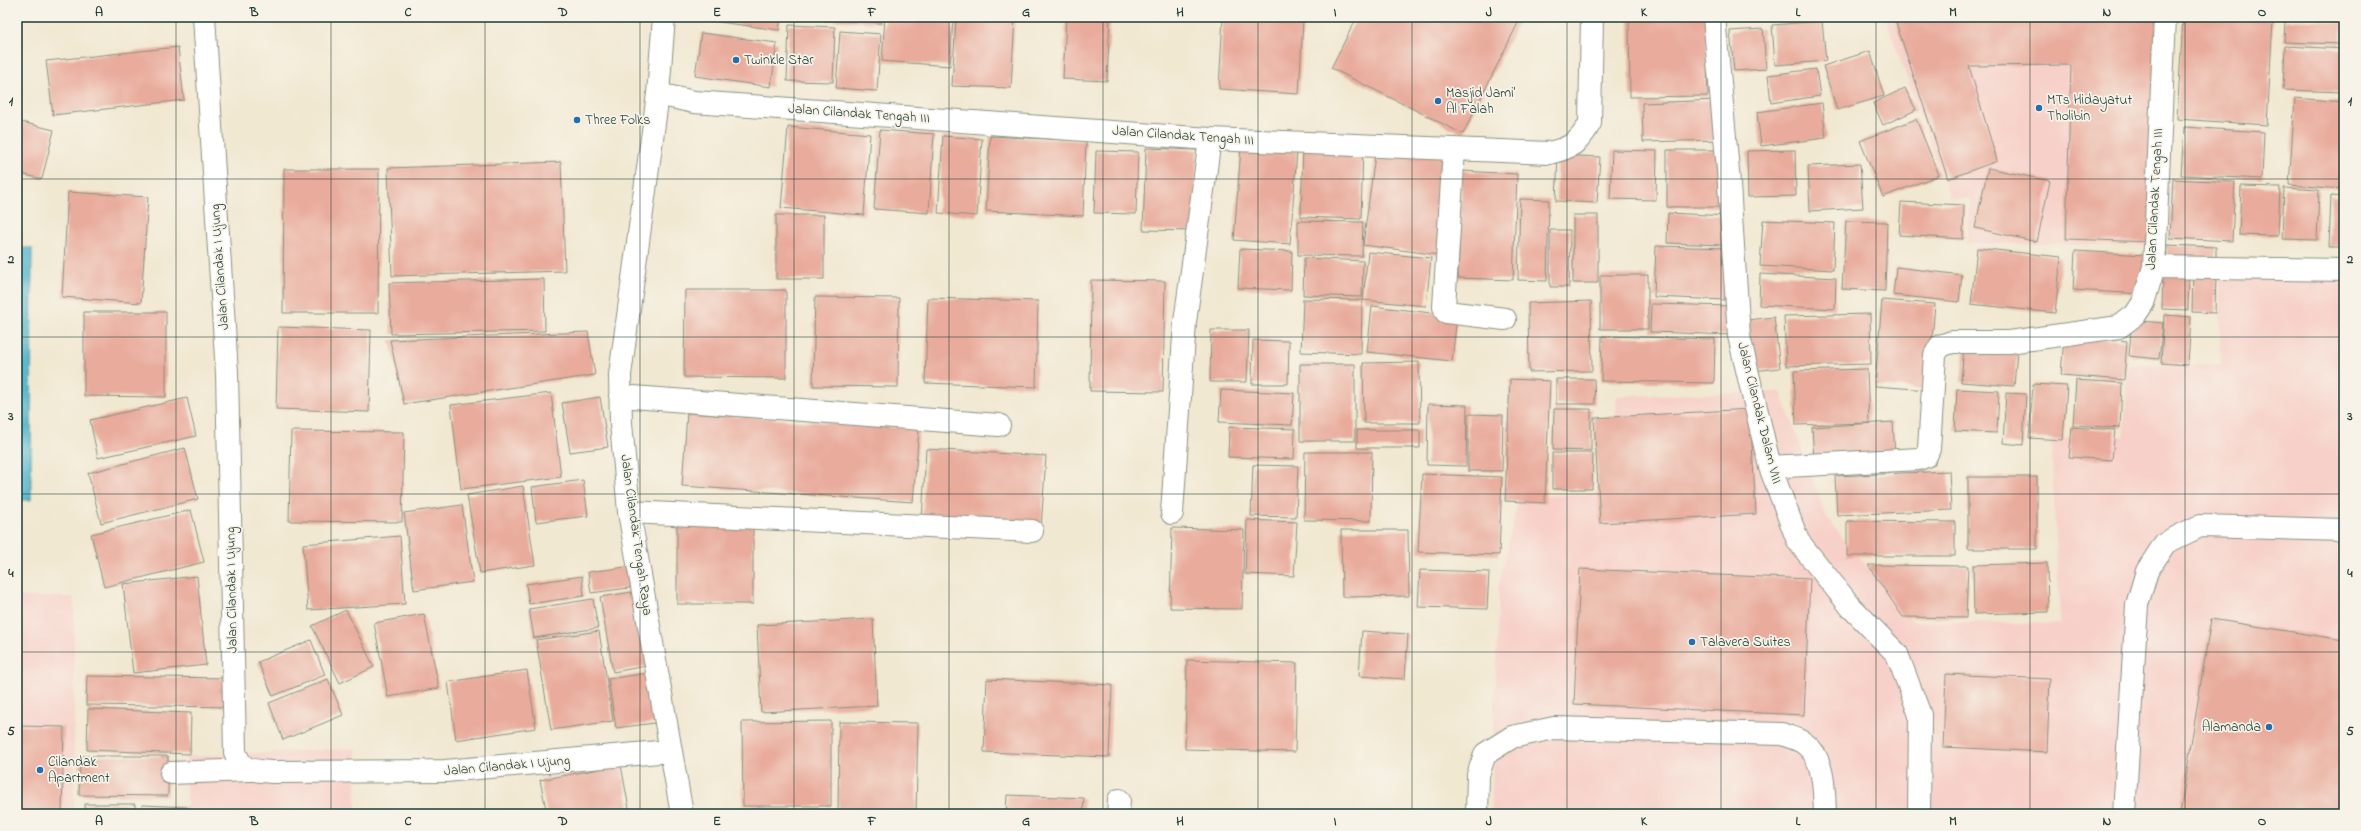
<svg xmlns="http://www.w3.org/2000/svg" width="2361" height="831" viewBox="0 0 2361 831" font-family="'Indie Flower',sans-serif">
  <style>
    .built { fill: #f7d1c9 }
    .water { fill: #54bad2; stroke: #3a7c83 }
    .building { fill: #e9ab9b }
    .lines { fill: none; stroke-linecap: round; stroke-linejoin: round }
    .minor-casing { stroke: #889282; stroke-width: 24 }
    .minor { stroke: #fff; stroke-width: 22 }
    .grid { fill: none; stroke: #1f3d34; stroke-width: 1; stroke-opacity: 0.55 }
    .poi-dot { fill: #1f6fb2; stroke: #f7f3e8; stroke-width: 1.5 }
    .labels { text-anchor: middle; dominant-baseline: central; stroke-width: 3.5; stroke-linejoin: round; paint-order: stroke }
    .poi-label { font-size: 14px; fill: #1f3d34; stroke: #f7f3e8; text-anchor: start }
    .street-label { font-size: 14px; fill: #1f3d34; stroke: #f7f3e8 }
    .neatline { fill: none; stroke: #1f3d34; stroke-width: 1.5 }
    .grid-label { font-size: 13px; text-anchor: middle; font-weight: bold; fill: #1f3d34 }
  </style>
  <rect width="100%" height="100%" fill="#f7f3e8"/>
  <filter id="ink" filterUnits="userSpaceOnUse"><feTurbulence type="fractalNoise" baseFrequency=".025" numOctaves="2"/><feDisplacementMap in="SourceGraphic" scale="8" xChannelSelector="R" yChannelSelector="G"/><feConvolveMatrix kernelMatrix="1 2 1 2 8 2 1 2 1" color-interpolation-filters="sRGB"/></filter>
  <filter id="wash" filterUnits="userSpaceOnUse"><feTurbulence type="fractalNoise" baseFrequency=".012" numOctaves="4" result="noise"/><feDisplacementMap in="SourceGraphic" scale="16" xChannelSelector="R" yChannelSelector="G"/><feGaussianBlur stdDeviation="0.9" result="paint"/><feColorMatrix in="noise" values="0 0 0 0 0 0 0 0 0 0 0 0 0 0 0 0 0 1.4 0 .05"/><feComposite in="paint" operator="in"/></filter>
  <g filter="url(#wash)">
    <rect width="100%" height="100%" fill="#f1e8d1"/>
    <!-- built -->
    <path class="built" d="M1885,17H2165L2156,246L1966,243L1970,199H1950Z
      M2218,257L2344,263V814H1491L1499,585L1518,498L1611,492L1617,396L1781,392L1827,519L1912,621L2060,624L2051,438L2124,437L2127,365H2221Z
      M17,597H74V814H17Z
      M356,748V814H187L186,757Z"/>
    <!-- water -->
    <path class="water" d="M17,248H32L31,500H17Z"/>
    <g id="blocks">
      <!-- building -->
      <path class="building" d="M704,17H781L779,30L704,20Z
        M824,17H882L881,23L824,20Z
        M885,17H953L950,66L882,61Z
        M956,17H1015L1011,88L952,86Z
        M1066,17H1110L1107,81L1063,79Z
        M1223,17L1303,20L1299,94L1219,89Z
        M1357,17H1521L1463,134L1331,68Z
        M1706,17L1708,96L1630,97L1629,18Z
        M1894,17H2159L2152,242L2066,239L2071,65L1969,66L1997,161L1948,179Z
        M2183,17L2273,20L2267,125L2177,119Z
        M2285,20L2342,22L2341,44L2284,42Z
        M1822,21L1826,61L1775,65L1772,25Z
        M789,25L835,27L833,82L787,81Z
        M1763,29L1766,69L1734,71L1730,31Z
        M840,31L881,34L877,91L836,88Z
        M701,33L777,43L771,87L695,76Z
        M2285,46L2344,49V92L2283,90Z
        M178,47L184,100L53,115L46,61Z
        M1870,51L1884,96L1837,110L1823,66Z
        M1816,69L1820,96L1771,103L1768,75Z
        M1905,88L1916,110L1883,125L1873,103Z
        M2295,98L2344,102V189L2289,185Z
        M1719,100L1721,140L1643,142L1642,103Z
        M1822,103L1826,138L1761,146L1757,112Z
        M1916,119L1939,175L1883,197L1860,141Z
        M17,121L54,130L42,179L17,173Z
        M788,127L870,134L864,215L781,208Z
        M2184,127L2264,132L2262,179L2181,175Z
        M880,130L934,134L929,213L874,209Z
        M943,136L982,139L977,216L938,213Z
        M990,136L1086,141L1083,216L986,211Z
        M1303,145L1363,147L1361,219L1301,217Z
        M1241,147L1297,151L1290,244L1234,240Z
        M1146,148L1197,150L1194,231L1143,230Z
        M1376,148L1451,157L1439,255L1363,245Z
        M1612,150L1657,151L1656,200L1610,199Z
        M1667,150H1726V207H1667Z
        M1795,150L1796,196L1748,197L1747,151Z
        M1096,151L1138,152L1136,214L1094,213Z
        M1558,155L1600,157L1597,203L1556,201Z
        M561,162L565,271L392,276L388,168Z
        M1860,164L1863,208L1810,211L1808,166Z
        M1988,168L2050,181L2037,242L1975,228Z
        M284,169H379L378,313H283Z
        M1462,171L1517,174L1513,280L1458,278Z
        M2173,179L2235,182L2232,241L2170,238Z
        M2241,186L2280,187L2278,236L2239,235Z
        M2284,188L2319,190L2317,240L2282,239Z
        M68,192L148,197L141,303L62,297Z
        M2331,196L2344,197V247H2329Z
        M1520,199L1549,200L1547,281L1518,280Z
        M1901,202L1964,205L1963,239L1899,235Z
        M1668,213L1727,216L1725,245L1667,243Z
        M776,215H824V279H776Z
        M1573,215H1598V283H1573Z
        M1763,220L1835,223L1833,270L1760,266Z
        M1298,221L1363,222L1362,256L1298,255Z
        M1846,221L1887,222L1885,291L1842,289Z
        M1550,230H1570L1569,287H1550Z
        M2167,245L2216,247V265L2166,264Z
        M1656,246L1727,248L1725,300L1654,297Z
        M1977,248L2061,257L2055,313L1971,304Z
        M1240,249L1292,251L1291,290L1238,288Z
        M2075,251L2145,255L2142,294L2073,290Z
        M1368,252L1431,258L1426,306L1363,300Z
        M1304,258L1363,261L1362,297L1303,295Z
        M1896,267L1962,275L1959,302L1893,295Z
        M2193,269L2216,270L2215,313L2192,312Z
        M2163,273L2189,274L2188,310L2162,309Z
        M1760,274L1836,278L1835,309L1759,305Z
        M1600,275H1648V329H1600Z
        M544,279L545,331L391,334L389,283Z
        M1091,280L1165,281L1163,392L1090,391Z
        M685,290H786V378L684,377Z
        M815,297L899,298L898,387L813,386Z
        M928,298L1038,301L1036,387L925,383Z
        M1303,299L1362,300L1361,354L1301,352Z
        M1882,300L1935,304L1928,390L1875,386Z
        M1591,301L1592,371L1529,372L1528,303Z
        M1651,304L1734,306L1733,335L1650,332Z
        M1372,306L1457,316L1452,361L1367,352Z
        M84,312H166V397L84,396Z
        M1870,314L1871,364L1786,366L1784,316Z
        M2164,315L2191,317L2188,365L2161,363Z
        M1774,317L1780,368L1753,371L1748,320Z
        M2132,320L2163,323L2159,359L2129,356Z
        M278,327L371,330L369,412L276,409Z
        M1211,330H1249L1247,382H1210Z
        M588,332L595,375L404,404L390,340Z
        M1602,336L1715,339L1714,383L1601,381Z
        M2064,336L2127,341L2124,380L2061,375Z
        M1253,340L1289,341L1288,384H1252Z
        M1964,347L2017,351L2014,386L1961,382Z
        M1419,362L1420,423H1364L1363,363Z
        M1300,364H1355V441H1300Z
        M1867,369L1869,423L1796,425L1794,371Z
        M1510,379L1550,381L1545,503L1505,501Z
        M1556,379H1594L1595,404H1556Z
        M2076,380L2122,383L2120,428L2073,425Z
        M2033,384L2067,386L2063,440L2029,438Z
        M1957,389L1999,391L1997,433L1955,431Z
        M1221,390L1294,393L1292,425L1219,422Z
        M551,393L561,477L461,489L451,405Z
        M2006,393L2026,394L2023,445L2003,443Z
        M600,397L608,447L570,452L562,403Z
        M187,398L196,436L98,458L90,420Z
        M1428,404L1467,405L1466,466L1427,465Z
        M1554,409H1591V451L1553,450Z
        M1750,409L1756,514L1600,523L1594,418Z
        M687,413L919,429L913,502L682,486Z
        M1468,414L1503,415L1502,471H1468Z
        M1893,422L1895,456L1814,461L1812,427Z
        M1229,427L1295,429L1294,459L1228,457Z
        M2072,427L2115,430L2112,460L2069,457Z
        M1357,430H1420V448H1357Z
        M291,431L404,432L402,522L289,521Z
        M185,448L198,499L101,523L88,473Z
        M926,449L1046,456L1041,528L922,522Z
        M1305,452H1372L1371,521L1304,520Z
        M1552,453H1593L1592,489H1552Z
        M1253,465L1298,466L1296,517L1251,516Z
        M1949,471L1951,510L1837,515L1835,476Z
        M1422,474L1502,477L1499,555L1418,552Z
        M1968,477H2037V549H1968Z
        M583,480L588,516L536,522L532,487Z
        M523,486L535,565L480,573L467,495Z
        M462,505L473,582L414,590L404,513Z
        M191,510L204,562L104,587L91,534Z
        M1247,520L1297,522L1294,576L1245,574Z
        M1847,521L1955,522V556H1847Z
        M677,523H753V604H677Z
        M1172,528L1244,530L1242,609L1170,608Z
        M1341,530H1408L1409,596L1342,597Z
        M400,536L405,604L308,610L303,544Z
        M2047,563L2048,612L1974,614L1973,565Z
        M1868,565L1968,566L1966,618L1903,617Z
        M634,566L636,587L591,593L588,572Z
        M1580,569L1810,579L1804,715L1574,704Z
        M1420,570L1489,572L1487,609L1418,607Z
        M197,576L206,665L133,673L123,584Z
        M582,576L584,596L529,604L526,584Z
        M639,591L652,665L613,672L600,597Z
        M593,599L598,628L534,638L529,609Z
        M346,610L374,667L340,683L312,626Z
        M424,614L439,688L388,697L374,623Z
        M873,619L877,706L761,712L757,625Z
        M2211,619L2344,640V814H2180Z
        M599,631L613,721L551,730L536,640Z
        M1362,631L1408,634L1405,679L1359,676Z
        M311,640L325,675L273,696L258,662Z
        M1187,660L1297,663L1295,752L1185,749Z
        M527,670L536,728L456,740L448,682Z
        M655,672L662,722L616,728L608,679Z
        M1946,674L2050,679L2047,752L1943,747Z
        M87,676L230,678V707L86,705Z
        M328,679L343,715L283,740L269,703Z
        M987,679L1112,685L1109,757L984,752Z
        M88,709L191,713L190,754L87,750Z
        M831,721V806H743L742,722Z
        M839,722L918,723L916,814H838Z
        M17,726L64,727L62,814H17Z
        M80,756H168V796L79,795Z
        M621,765L630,814H547L540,780Z
        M1007,795L1084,798L1083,814H1006Z
        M85,804H135V814H85Z
        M142,805L187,807L186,814H141Z"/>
    </g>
  </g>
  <g filter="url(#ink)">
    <use href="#blocks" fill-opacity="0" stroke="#889282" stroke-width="1"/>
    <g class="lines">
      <defs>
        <path id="minor" d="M204,17L227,373L235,752C242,772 252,770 271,772L445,771L670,751
          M664,17L658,94L620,375L621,423L629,512L682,814
          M1714,17L1728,170L1739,336L1770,467L1798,541L1851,607L1897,654L1920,715L1919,814
          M658,94L694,102L1210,139L1549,153C1571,148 1579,143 1590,123L1592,17
          M1454,149L1444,307L1446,312L1505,319
          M2154,267L2344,270
          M620,396L999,425
          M1770,467L1919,459L1926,456L1929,449L1935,355L1940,346L1952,342H2009L2119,327L2135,315L2143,303L2154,267L2165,17
          M629,512L1032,531
          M1172,513L1185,322L1210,139
          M171,773L250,770
          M1118,814L1119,800
          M1477,814L1478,775L1485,754L1512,737L1554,728L1782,734C1789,737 1799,739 1805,744C1825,759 1824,791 1825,814
          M2124,814L2137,605L2147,571L2165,543L2200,526L2344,530"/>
      </defs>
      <!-- minor casing -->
      <use href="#minor" class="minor-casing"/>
      <!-- minor -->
      <use href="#minor" class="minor"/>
    </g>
  </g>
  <!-- grid -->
  <path class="grid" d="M176,17V814M331,17V814M485,17V814M640,17V814M794,17V814M949,17V814M1103,17V814M1258,17V814M1412,17V814M1567,17V814M1721,17V814M1876,17V814M2030,17V814M2185,17V814M17,179H2344M17,337H2344M17,494H2344M17,652H2344"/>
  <!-- markers -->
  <g class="poi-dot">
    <circle cx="736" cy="60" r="4"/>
    <circle cx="1438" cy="101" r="4"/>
    <circle cx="2039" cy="108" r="4"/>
    <circle cx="577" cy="120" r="4"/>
    <circle cx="1692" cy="642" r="4"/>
    <circle cx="2269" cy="727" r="4"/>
    <circle cx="40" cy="770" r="4"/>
  </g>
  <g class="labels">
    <!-- poi labels -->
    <g class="poi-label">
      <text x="744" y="60">Twinkle Star</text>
      <text x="1446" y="93">Masjid Jami'<tspan x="1446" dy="16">Al Falah</tspan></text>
      <text x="2047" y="100">MTs Hidayatut<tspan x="2047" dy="16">Tholibin</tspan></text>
      <text x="585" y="120">Three Folks</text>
      <text x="1700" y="642">Talavera Suites</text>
      <text x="2261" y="727" text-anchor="end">Alamanda</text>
      <text x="48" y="762">Cilandak<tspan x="48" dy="16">Apartment</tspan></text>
    </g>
    <!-- street labels -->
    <g class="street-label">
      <text transform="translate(859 114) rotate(4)">Jalan Cilandak Tengah III</text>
      <text transform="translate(1183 136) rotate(4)">Jalan Cilandak Tengah III</text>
      <text transform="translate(2155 199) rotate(-87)">Jalan Cilandak Tengah III</text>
      <text transform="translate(220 267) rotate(-94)">Jalan Cilandak I Ujung</text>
      <text transform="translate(1759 413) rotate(76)">Jalan Cilandak Dalam VIII</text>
      <text transform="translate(636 535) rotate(82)">Jalan Cilandak Tengah Raya</text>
      <text transform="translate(232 590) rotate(-91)">Jalan Cilandak I Ujung</text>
      <text transform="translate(507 766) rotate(-5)">Jalan Cilandak I Ujung</text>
    </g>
  </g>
  <!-- margin -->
  <rect width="2361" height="831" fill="none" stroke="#f7f3e8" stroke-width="44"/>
  <rect x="22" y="22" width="2317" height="787" class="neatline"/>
  <g class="grid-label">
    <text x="99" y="16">A</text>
    <text x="254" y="16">B</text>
    <text x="408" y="16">C</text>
    <text x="563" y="16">D</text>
    <text x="717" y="16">E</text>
    <text x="872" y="16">F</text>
    <text x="1026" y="16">G</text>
    <text x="1180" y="16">H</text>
    <text x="1335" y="16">I</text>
    <text x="1489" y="16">J</text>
    <text x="1644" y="16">K</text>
    <text x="1798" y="16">L</text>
    <text x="1953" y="16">M</text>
    <text x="2107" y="16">N</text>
    <text x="2262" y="16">O</text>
    <text x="11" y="105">1</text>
    <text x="2350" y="105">1</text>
    <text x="11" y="263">2</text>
    <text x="2350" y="263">2</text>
    <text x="11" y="420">3</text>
    <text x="2350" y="420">3</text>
    <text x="11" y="577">4</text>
    <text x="2350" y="577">4</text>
    <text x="11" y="735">5</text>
    <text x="2350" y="735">5</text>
    <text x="99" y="825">A</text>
    <text x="254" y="825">B</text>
    <text x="408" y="825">C</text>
    <text x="563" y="825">D</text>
    <text x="717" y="825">E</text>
    <text x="872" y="825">F</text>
    <text x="1026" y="825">G</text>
    <text x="1180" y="825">H</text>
    <text x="1335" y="825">I</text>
    <text x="1489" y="825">J</text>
    <text x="1644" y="825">K</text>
    <text x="1798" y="825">L</text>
    <text x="1953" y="825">M</text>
    <text x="2107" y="825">N</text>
    <text x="2262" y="825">O</text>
  </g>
</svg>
